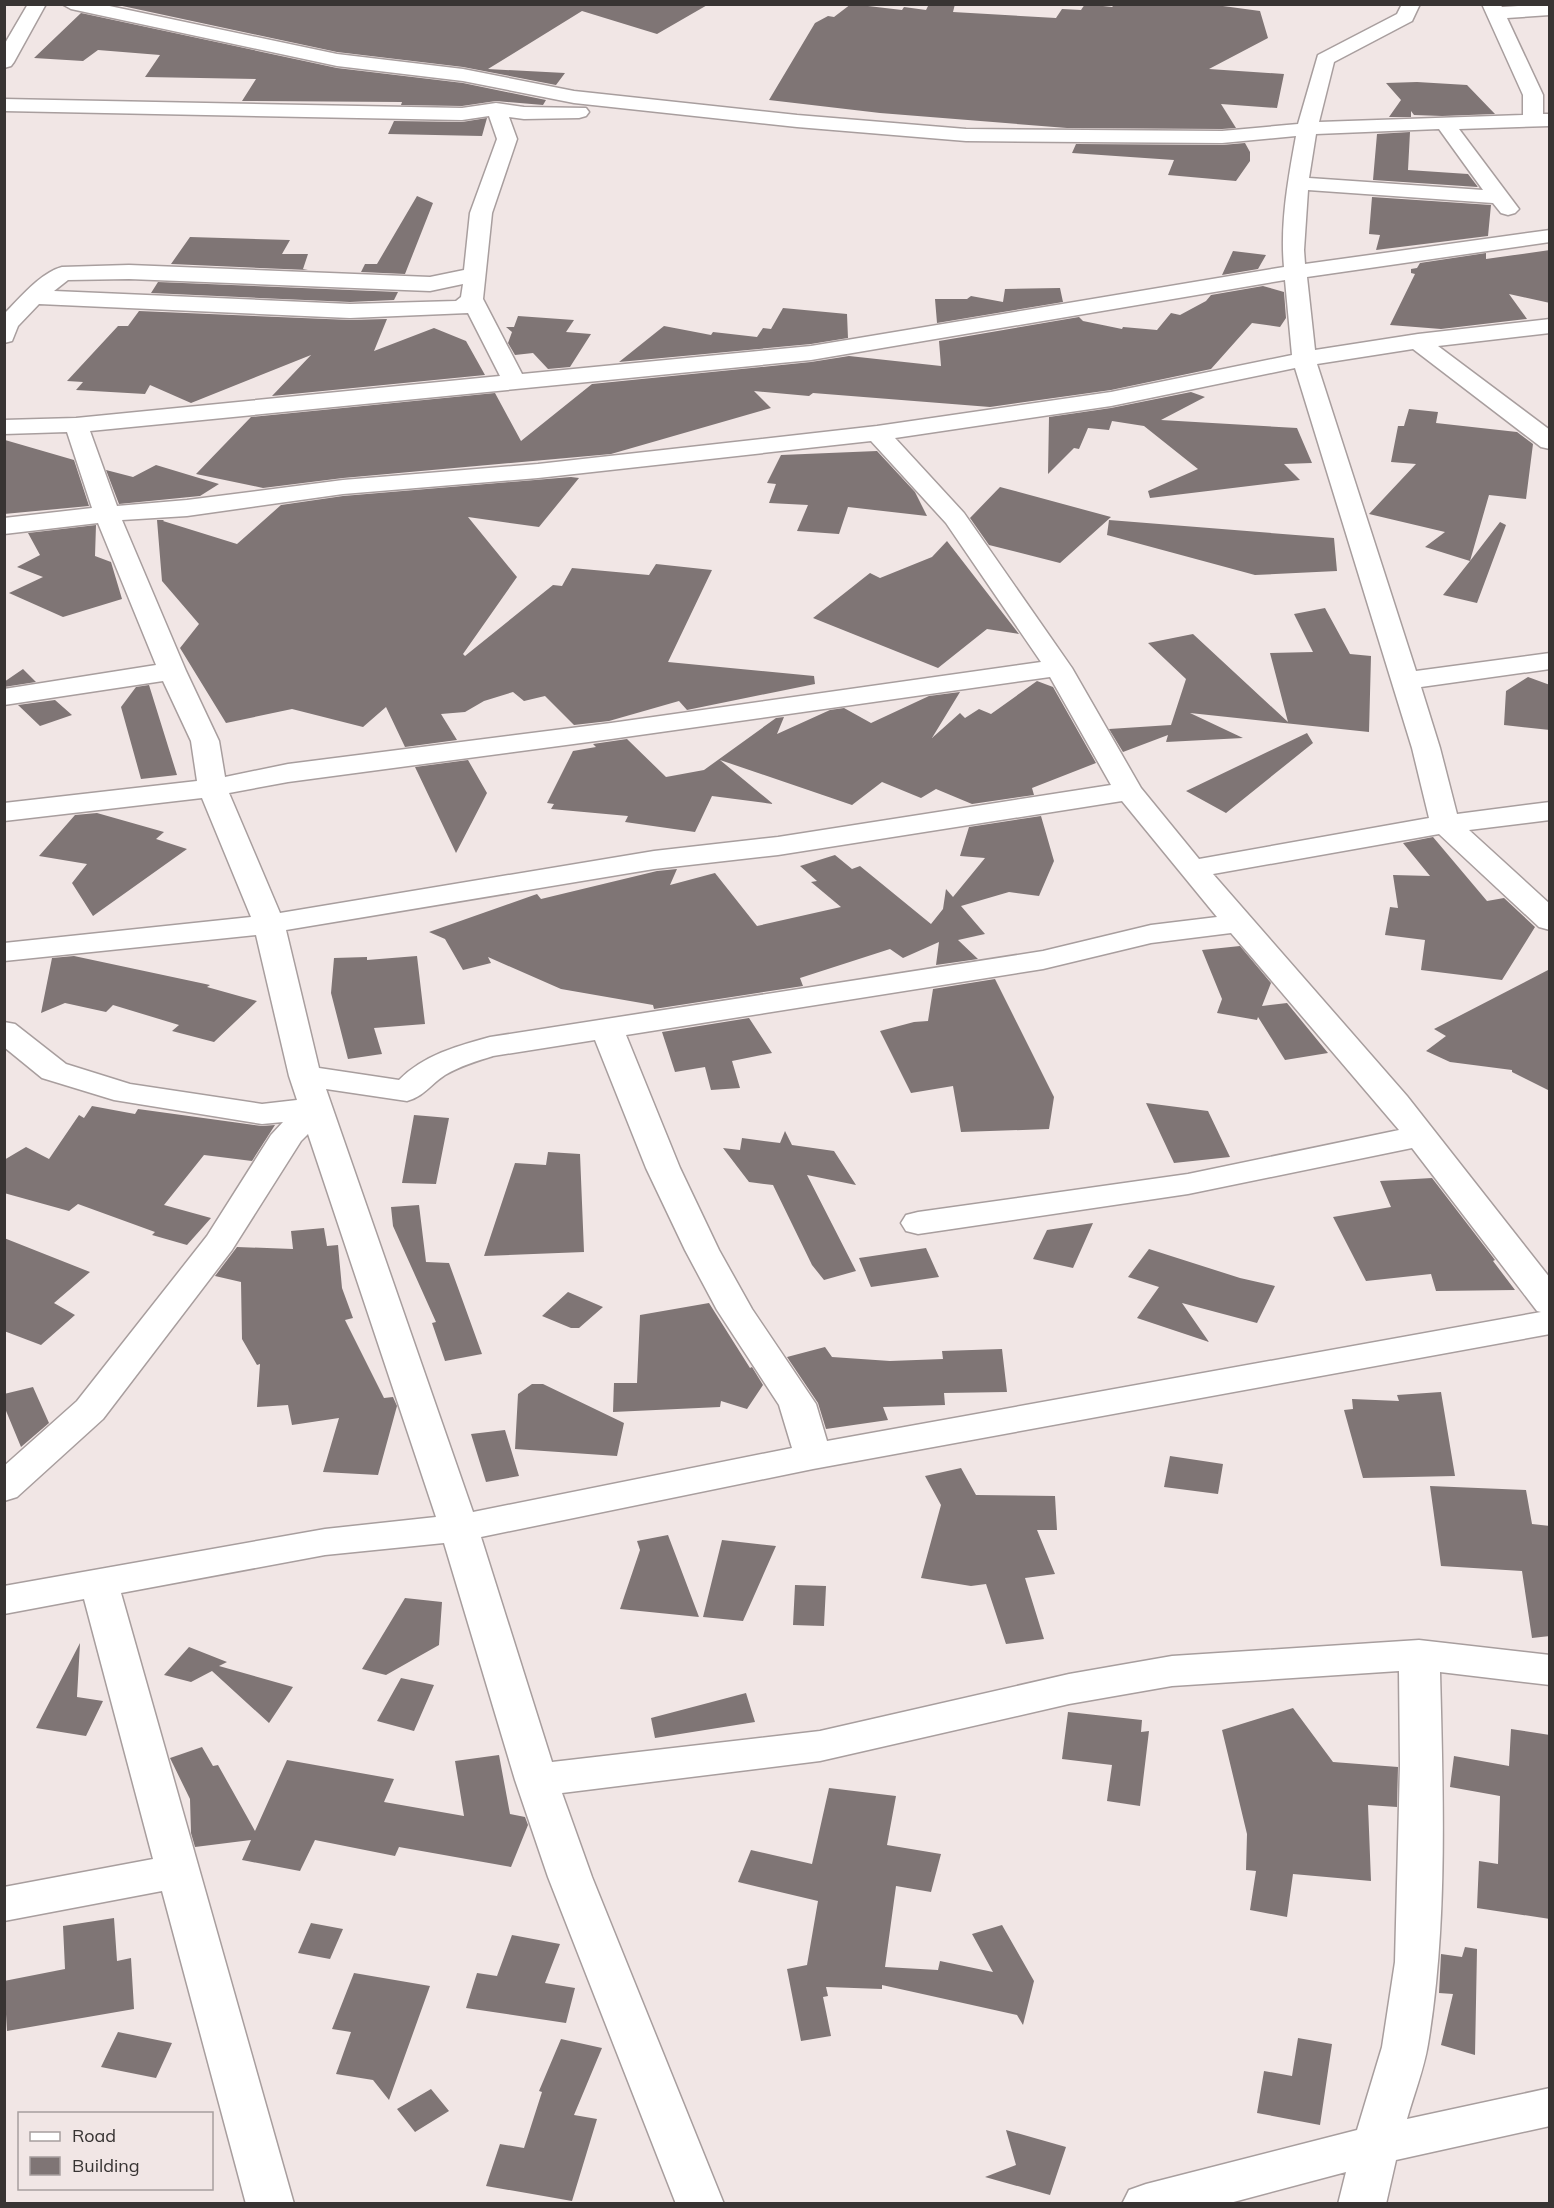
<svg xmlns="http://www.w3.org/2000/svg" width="1554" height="2208" viewBox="0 0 1554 2208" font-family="Mulish,sans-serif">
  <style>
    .building { fill: #7f7575 }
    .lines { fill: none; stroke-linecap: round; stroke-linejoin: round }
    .street-casing { stroke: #a89e9e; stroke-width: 3 }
    .street { fill: #fff; fill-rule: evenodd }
  </style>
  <rect width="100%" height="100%" fill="#f1e6e5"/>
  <!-- building -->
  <path class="building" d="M113,4H709L657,34L582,11L488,69L565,73L556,85L463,67L337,52Z
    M851,4L902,10L904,7L926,10L929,4H955L953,12L1056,18L1062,9L1081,10L1085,4L1112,7L1115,4H1208L1260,11L1268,38L1209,69L1284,74L1277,108L1221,104L1236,128L1222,129L1067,128L880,113L769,100L815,23L828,16L834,17Z
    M81,13L337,68L463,83L546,100L543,105L496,101L462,106L401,105L402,102L242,101L256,79L145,77L160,55L98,50L83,61L34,58Z
    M1417,82L1467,85L1495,114L1442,116L1414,115L1411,111V117H1389L1401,100L1386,83Z
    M487,118L482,136L388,134L394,121L462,122Z
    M1410,132L1408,170L1468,174L1478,187L1373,180L1377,134Z
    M1245,143L1250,152V161L1236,181L1168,175L1174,160L1072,153L1076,144L1222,145Z
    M417,196L433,203L405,274L361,272L365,264H377Z
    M1372,197L1491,205L1488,236L1376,250L1380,235L1369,234Z
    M190,237L290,240L282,254H308L303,269L308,270L171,264Z
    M1550,250V303L1509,294L1527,319L1441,329L1390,325L1415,274L1411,273V269L1417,268L1420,263L1486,253V259Z
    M1233,251L1266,255L1258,269L1222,275Z
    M158,282L398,292L394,300L350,302L151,293Z
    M1263,286L1284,292L1286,318L1280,327L1252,323L1211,369L1111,390L990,407L813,393L809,396L754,391L771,408L611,454L343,478L263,488L196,474L251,417L495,393L521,441L592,384L811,362L849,356L941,366L939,341L1079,317L1083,321L1122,329L1123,327L1157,330L1171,313L1180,315L1206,301L1211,295Z
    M1060,288L1063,302L937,323L935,299H967L971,296L1003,302L1005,289Z
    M783,308L847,314L848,338L811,344L619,362L664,326L711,335L713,332L757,337L763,328L771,329Z
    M139,311L350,320L387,319L374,351L434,328L466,341L485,375L272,396L311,355L191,403L150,385L145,394L76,390L83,382L67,381L118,326H128Z
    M518,316L574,320L566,332L591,334L570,367L548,369L533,353L515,355L508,343L512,332L506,327H514Z
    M1191,392L1205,397L1161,420L1297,428L1312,463L1284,464L1300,480L1150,498L1148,491L1198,469L1144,426L1112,421L1109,430L1088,428L1079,449L1074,448L1048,474L1049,417L1111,408Z
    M1409,409L1438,412L1436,423L1517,432L1533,444L1526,499L1489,495L1470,561L1500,522L1506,525L1477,603L1443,595L1470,561L1425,547L1445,532L1369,514L1416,464L1391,462L1398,426H1404Z
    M5,440L74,460L89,506L4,514Z
    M877,451L915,492L927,516L848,507L839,534L797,531L808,505L769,503L776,484L767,483L781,455Z
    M156,465L219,484L200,496L119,504L106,470L133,477Z
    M571,477L579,478L539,527L468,517L517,577L463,654L465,656L553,585L562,586L572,568L649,575L656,564L712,570L668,662L814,676L815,684L687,710L679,701L609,721L574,725L545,696L524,701L513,692L484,701L465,712L441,714L457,740L405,747L386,707L363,727L292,709L226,723L180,648L199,624L162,581L157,520H164L163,521L237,544L281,505L343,496Z
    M1000,487L1111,517L1060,563L989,545L970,518Z
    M1109,520L1334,538L1337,571L1255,575L1107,535Z
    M96,525L95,556L111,562L122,599L63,617L9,593L43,577L17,567L40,555L28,533Z
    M947,541L1019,634L987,629L938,668L813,618L870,573L880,578L932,557Z
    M1325,608L1350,654L1371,656L1369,732L1190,713L1243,738L1166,742L1168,735L1123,752L1109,729L1171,725L1186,679L1148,643L1193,634L1288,722L1270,653L1313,652L1294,614Z
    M23,669L36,682L4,687V682Z
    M1528,677L1550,685V730L1504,725L1506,691Z
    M1037,681L1053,687L1096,763L1032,788L1034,795L972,804L936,789L921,798L882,782L852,805L720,760L773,804L712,796L695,832L625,822L628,816L551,809L554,804L547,803L573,751L596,747L593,744L627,739L666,777L704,770L776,718L784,717L777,734L830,710L844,708L871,723L929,696L960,692L932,738L960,713L965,718L979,709L991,714Z
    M149,685L177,775L141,779L121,707L136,687Z
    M55,700L72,715L40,726L18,705Z
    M1307,733L1313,743L1226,813L1186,791Z
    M468,760L487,793L456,853L415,767Z
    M97,813L164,832L156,839L187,849L93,916L72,883L87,864L39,856L75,815Z
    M1041,816L1054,861L1039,896L1009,892L961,906L985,934L958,940L978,959L936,965L939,942L903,958L890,949L800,978L803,986L654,1009L653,1005L561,989L488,957L491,963L463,970L445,939L429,932L537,894L541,899L657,871L677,869L670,885L715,873L757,926L841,907L811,882L817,881L800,866L835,855L852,869L860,866L931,924L943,909L946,889L953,897L985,858L960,856L969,827Z
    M1433,837L1487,901L1504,898L1535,927L1502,980L1421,970L1425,940L1385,935L1390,907L1398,908L1393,875L1430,876L1403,843Z
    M1240,946L1271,983L1262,1006L1287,1003L1328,1053L1285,1060L1258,1017L1257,1020L1217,1013L1222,999L1202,950Z
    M74,956L210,985L207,987L257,1001L214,1042L172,1031L179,1025L113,1005L106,1012L65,1003L41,1013L52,958Z
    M417,956L425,1024L374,1028L382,1054L348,1059L331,993L334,958L367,957V960Z
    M1550,969V1091L1512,1072V1070L1450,1062L1426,1051L1446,1036L1434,1029Z
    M995,979L1054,1097L1049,1129L961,1132L953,1086L911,1093L880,1031L914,1022L928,1021L933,989Z
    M749,1018L772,1053L732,1061L740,1088L711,1090L705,1067L675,1072L662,1032Z
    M1146,1103L1208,1111L1230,1157L1174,1163Z
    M92,1106L135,1114L138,1109L262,1126L275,1125L252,1161L204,1155L164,1205L211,1218L187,1245L152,1235L155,1232L78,1204L69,1211L4,1193V1160L26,1147L49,1159L79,1115L84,1118Z
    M414,1115L449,1118L436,1184L402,1183Z
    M785,1131L792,1145L834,1151L856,1185L807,1175L856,1271L824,1280L812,1265L773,1185L749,1182L723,1148L740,1150L742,1138L780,1143Z
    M548,1152L580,1154L584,1252L484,1256L515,1163L546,1165Z
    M1432,1178L1495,1260L1493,1261L1515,1290L1436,1291L1431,1274L1366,1281L1333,1217L1391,1207L1380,1181Z
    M419,1205L426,1262L449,1263L482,1354L445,1361L432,1323L436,1322L393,1226L391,1207Z
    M1093,1223L1073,1268L1033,1259L1047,1230Z
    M324,1228L327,1246L338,1245L342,1288L353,1318L345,1320L384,1398L393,1397L397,1406L378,1475L323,1472L339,1418L292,1425L288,1405L257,1407L260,1364L257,1365L242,1339L241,1282L215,1276L237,1247L293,1249L291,1231Z
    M4,1238L90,1272L54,1303L75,1315L41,1345L4,1331Z
    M926,1248L939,1277L871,1287L859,1258Z
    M1149,1249L1240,1278L1275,1286L1257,1323L1182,1303L1209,1342L1137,1318L1159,1287L1128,1277Z
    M568,1292L603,1307L579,1328H571L542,1316Z
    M709,1303L750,1368L752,1367L763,1385L747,1409L721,1401L720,1407L613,1412L614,1383H637L640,1315Z
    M825,1347L832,1357L890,1361L943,1359L942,1351L1002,1349L1007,1392L944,1393L945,1405L883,1407L888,1420L826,1429L818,1403L787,1357Z
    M532,1384H543L624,1423L617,1456L515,1449L518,1394Z
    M33,1387L49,1423L21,1447L4,1406V1394Z
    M1441,1392L1455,1476L1363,1478L1344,1410L1353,1409L1352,1399L1399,1401L1397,1395Z
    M505,1430L519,1476L486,1482L471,1434Z
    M1170,1456L1223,1464L1218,1494L1164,1487Z
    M961,1468L976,1495L1055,1496L1057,1530H1037L1055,1574L1025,1578L1044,1639L1006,1644L986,1584L971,1586L921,1578L941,1505L925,1476Z
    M1430,1486L1526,1490L1532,1524L1550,1526V1636L1532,1638L1522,1571L1441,1566Z
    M668,1535L699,1617L620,1609L640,1550L637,1541Z
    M722,1540L776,1546L743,1621L703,1617Z
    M795,1585L826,1586L824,1626L793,1625Z
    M405,1598L442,1602L439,1645L386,1675L362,1669Z
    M80,1643L77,1697L103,1701L86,1736L36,1728Z
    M189,1647L227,1662L219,1666L293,1687L269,1723L212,1671L191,1682L164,1675Z
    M401,1678L434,1685L414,1731L377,1721Z
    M746,1693L755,1722L655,1738L651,1718Z
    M1293,1708L1333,1762L1398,1767L1397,1807L1368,1805L1371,1881L1293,1874L1287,1917L1250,1910L1256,1871L1246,1870L1247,1834L1222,1730Z
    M1068,1712L1142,1720L1141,1732L1149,1731L1140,1806L1107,1801L1112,1765L1062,1759Z
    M1511,1729L1550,1735V1919L1477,1908L1479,1861L1498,1864L1500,1796L1450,1787L1454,1756L1509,1766Z
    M202,1747L213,1766L218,1765L255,1831L287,1760L394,1779L384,1802L464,1816L455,1761L499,1755L510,1814L525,1817L528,1825L511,1867L399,1847L395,1856L315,1840L300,1871L242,1860L251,1840L195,1847L191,1833L190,1799L170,1758Z
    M829,1788L896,1796L887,1845L941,1854L931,1892L896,1886L885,1967L938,1970L940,1961L993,1972L972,1934L1002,1925L1034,1981L1023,2025L1017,2015L882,1985V1989L826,1987L828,1996L823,1997L831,2036L801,2041L787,1969L807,1965L818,1901L738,1882L751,1850L812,1864Z
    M114,1918L117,1961L131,1958L134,2009L7,2031L4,1981L65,1969L63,1926Z
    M311,1923L343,1929L330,1959L298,1953Z
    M512,1935L560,1944L545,1983L575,1988L566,2023L466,2008L477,1973L497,1976Z
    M1465,1947L1477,1949L1475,2055L1441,2045L1453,1994L1439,1993L1441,1954L1462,1957Z
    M354,1973L430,1986L389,2100L373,2080L336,2074L351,2032L332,2029Z
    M118,2032L172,2043L156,2078L101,2067Z
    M1298,2038L1332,2044L1320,2125L1257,2113L1264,2071L1292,2076Z
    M561,2039L602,2048L574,2115L597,2119L572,2201L486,2186L500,2144L524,2148L542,2092L539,2091Z
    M431,2089L449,2111L415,2132L397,2109Z
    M1006,2130L1066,2147L1050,2195L985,2177L1016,2165Z"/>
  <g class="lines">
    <defs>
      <path id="street" d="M28,4H46L14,62L11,66L4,68V45Z
        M62,4H100L337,54L463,69L574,91L797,115L966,129L1222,131L1298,124L1318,55L1397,14L1402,4H1420L1412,21L1334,62L1319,122L1523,115V95L1482,4H1500L1502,7L1550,4V15L1507,18L1543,95V114H1550V126L1459,129L1519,209L1515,213L1508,215L1501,213L1493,203L1308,190L1304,250L1305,264L1550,230V242L1307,277L1315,350L1418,334L1550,319V333L1438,346L1550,430V449L1541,447L1413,349L1317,364L1416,671L1550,653V669L1421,687L1440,748L1457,814L1550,802V820L1469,830L1550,904V930L1539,927L1439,834L1213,874L1407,1096L1550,1278V1334L813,1469L481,1537L552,1762L820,1731L1069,1674L1172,1656L1419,1640L1550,1655V1685L1440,1672C1443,1793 1448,1925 1428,2044C1424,2069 1414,2094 1407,2119L1550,2088V2126L1396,2160L1386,2204H1338L1346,2172L1226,2204H1122L1129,2190L1146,2184L1357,2130L1382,2047L1395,1962L1400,1765L1399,1671L1172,1686L1069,1704L820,1761L562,1793L592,1877L724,2204H676L548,1877L515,1780L444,1543L325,1555L121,1593L294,2204H246L162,1891L4,1921V1887L153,1859L84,1599L4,1614V1586L325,1529L436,1517L308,1134L301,1141L232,1250L103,1419L17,1497L4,1501V1466L77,1401L207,1236L271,1135L283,1122L262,1124L114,1100L42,1078L4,1047V1022L15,1024L66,1064L130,1084L262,1104L297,1100L289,1076L256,935L4,961V943L251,917L202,798L4,821V803L197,781L191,741L163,681L4,705V689L156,665L98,523L4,534V518L92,508L67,432L4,434V420L76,418L500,376L468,313L350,318L39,304L18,326L12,341L4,343V314C20,298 40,273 62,267L129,265L430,277L464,270L470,213L497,139L489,116L462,120L4,111V99L462,108L496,103L524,107L586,108L589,112L586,116L579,118L524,119L509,117L517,139L492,213L483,299L522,374L811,346L1284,267C1280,224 1288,179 1296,136L1222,143L966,141L797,127L574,103L463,81L337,66L71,9ZM1439,129L1483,190L1309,178L1316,134ZM129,279L430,291L463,284L461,297L456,301L350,304L54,291L68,280ZM1285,280L1292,355L1111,392L877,426L538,464L343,480L187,500L117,506L90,431L811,360ZM1295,368L1412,748L1429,818L1199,859L1141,788L1072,668L964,513L895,438L1111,406ZM871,441L946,523L1041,662L611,723L288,764L225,777L219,741L186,671L122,520L187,516L343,494L538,478ZM1050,677L1111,785L778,837L654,851L280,913L229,793L288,782L611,739ZM1122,801L1217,917L1151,925L1043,951L490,1037C457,1046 424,1055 399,1080L319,1068L286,930L654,869L778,855ZM1231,933L1399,1130L1188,1174L918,1212L906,1215L901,1223L906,1231L918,1234L1188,1194L1412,1148L1537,1311L1541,1312L827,1441L816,1404L752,1309L719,1250L680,1168L626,1035L1043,969L1151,943ZM595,1040L646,1168L685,1250L717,1310L779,1405L792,1448L473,1512L326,1089L407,1101C423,1097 431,1084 445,1075C460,1066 477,1061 493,1056Z"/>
    </defs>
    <!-- street casing -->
    <use href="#street" class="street-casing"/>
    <!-- street -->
    <use href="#street" class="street"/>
  </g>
  <!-- border -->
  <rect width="1554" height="2208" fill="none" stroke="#383433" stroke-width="12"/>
  <!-- legend -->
  <rect x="18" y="2112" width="195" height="78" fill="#f1e6e5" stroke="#a79f9e" stroke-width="1.5"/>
  <rect x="30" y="2132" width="30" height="9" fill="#ffffff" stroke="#a79f9e" stroke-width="1.5"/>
  <text x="72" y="2142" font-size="18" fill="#383433">Road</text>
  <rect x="30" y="2157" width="30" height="18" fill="#7f7575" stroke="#a79f9e" stroke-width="1.5"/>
  <text x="72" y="2172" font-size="18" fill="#383433">Building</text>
</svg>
